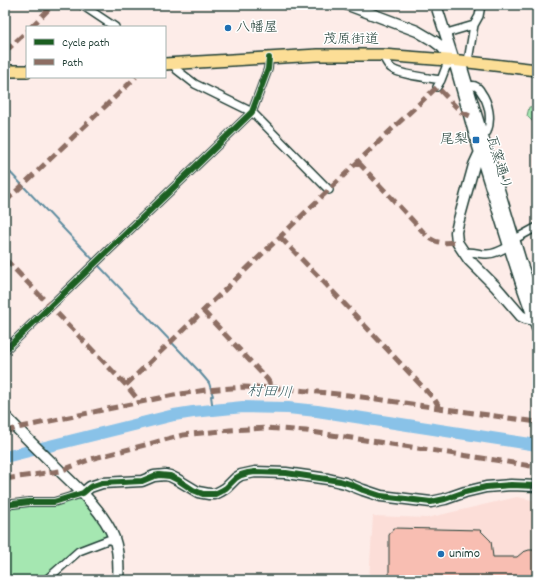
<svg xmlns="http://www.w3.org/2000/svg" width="542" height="585" viewBox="0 0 542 585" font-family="Dekko,'Klee One',sans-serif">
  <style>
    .built { fill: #fcded8 }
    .green { fill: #a5e7b1; stroke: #629272 }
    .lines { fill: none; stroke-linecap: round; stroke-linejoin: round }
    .stream { stroke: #5f8da0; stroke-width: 2 }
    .river { stroke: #89c2e8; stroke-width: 12 }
    .building { fill: #f8beb2; stroke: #1f3d34 }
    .street-casing { stroke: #1f3d34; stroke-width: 10 }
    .secondary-casing { stroke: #1f3d34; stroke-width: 13 }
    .primary-casing { stroke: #1f3d34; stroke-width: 14 }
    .street { stroke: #fff; stroke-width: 7 }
    .secondary { stroke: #fff; stroke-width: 10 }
    .primary { stroke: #fcde96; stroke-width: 11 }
    .quiet { stroke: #8d6e63; stroke-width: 5; stroke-dasharray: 10 5; stroke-linecap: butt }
    .cycleway-casing { stroke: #fff; stroke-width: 8 }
    .cycleway { stroke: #1b5e20; stroke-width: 6 }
    .poi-dot { fill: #1f6fb2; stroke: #fff; stroke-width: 1.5 }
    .labels { text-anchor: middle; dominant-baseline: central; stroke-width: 3; stroke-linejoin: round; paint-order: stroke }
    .poi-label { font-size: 14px; fill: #1f3d34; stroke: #fff; text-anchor: start }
    .street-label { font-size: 14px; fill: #1f3d34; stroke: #fff }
    .water-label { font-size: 15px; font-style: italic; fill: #3a5e61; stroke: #fff }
  </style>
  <rect width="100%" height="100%" fill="#fdece8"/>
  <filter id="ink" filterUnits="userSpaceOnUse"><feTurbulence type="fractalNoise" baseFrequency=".025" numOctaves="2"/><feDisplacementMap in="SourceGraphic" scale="8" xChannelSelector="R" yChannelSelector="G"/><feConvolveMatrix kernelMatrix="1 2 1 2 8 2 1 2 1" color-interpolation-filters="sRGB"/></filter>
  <g filter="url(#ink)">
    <!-- built -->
    <path class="built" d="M517,497L537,501V580H369L373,516L427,518Z"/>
    <!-- green -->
    <path class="green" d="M537,89V126L527,116L529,107L536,106Z
      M83,493L113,538L79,551L46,580H5V505L54,502Z"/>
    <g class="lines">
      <!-- stream -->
      <path class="stream" d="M5,167L198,370L209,383L213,396H211L213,410"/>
      <!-- river -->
      <path class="river" d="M5,457L174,415L193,412L243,407L288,408L317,411L537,445"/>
    </g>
    <!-- building -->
    <path class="building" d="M394,528L480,530L491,541L493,557H517L523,552L529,550H537V580H389V535Z"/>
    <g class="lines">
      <defs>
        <path id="street" d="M82,5L115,27
          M450,32L474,25
          M382,55C385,59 387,65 391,68C399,75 430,78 441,80
          M468,61L474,25L479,16L481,5
          M173,64L177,70L195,84L252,112L329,190
          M469,86C471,86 473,85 475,86C478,87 480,90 481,92C489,103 492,119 487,132L482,133
          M437,87L441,80L446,67L454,61
          M515,239L537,227
          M464,253C473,250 479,255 487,254C495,254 502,250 509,246
          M5,350L252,112L268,69L269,58
          M5,505L29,502H54L83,493
          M46,580L79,551L113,538"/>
        <path id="secondary" d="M348,5L417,31L434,41L442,47L451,58
          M436,5L454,61L476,140L509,246L522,286L537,328
          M462,68L521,262L537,307
          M480,152L474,165L458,223L456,232L457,242L469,260L496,287L521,316L525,318L537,321
          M5,416C23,435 42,453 61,472C79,489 105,514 114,538C119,552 119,565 118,580
          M83,493L90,487L102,483L142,481L154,476L165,475L170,476L178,480L198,492L209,494H215L221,491L226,488L236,478L241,475L255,472L286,473L328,479L345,483L363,490L381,496L431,502L445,499L465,492L486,487L511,485L537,486"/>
        <path id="primary" d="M165,64L318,55H382L460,61L537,70
          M5,71H27"/>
      </defs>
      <!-- street casing -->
      <use href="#street" class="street-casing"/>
      <!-- secondary casing -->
      <use href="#secondary" class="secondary-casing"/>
      <!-- primary casing -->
      <use href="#primary" class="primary-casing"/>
      <!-- street -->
      <use href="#street" class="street"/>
      <!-- secondary -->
      <use href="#secondary" class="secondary"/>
      <!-- primary -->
      <use href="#primary" class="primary"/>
      <!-- quiet -->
      <path class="quiet" d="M31,27L53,5
        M5,52L27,31
        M358,162L428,237C437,244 446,243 457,242
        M5,202L136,77
        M280,237L320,278L435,400L440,408
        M5,259L126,385L140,402
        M203,311L267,379L269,382L270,388
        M126,385L392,129L437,87L461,112L470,116
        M5,432L17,428L174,395L206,390L244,387L279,388L348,395L537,422
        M5,479L60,471L91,459L183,435L230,430L266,428L306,431L378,442L501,461L537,467"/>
      <defs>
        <path id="cycleway" d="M5,350L252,112L268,69L269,58
          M5,505L29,502H54L83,493L90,487L102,483L142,481L154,476L159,475L170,476L178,480L193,490L203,494H215L221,491L226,488L236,478L241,475L248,473L255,472L286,473L340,481L350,484L363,490L381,496L431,502L445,499L465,492L486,487L511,485L537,486"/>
      </defs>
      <!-- cycleway casing -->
      <use href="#cycleway" class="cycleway-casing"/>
      <!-- cycleway -->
      <use href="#cycleway" class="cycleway"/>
    </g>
  </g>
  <!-- markers -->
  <g class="poi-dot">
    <circle cx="228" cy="28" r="4"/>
    <rect x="472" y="136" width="8" height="8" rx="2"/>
    <circle cx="441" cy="554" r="4"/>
  </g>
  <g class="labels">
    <!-- poi labels -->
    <g class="poi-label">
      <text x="236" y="28">八幡屋</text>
      <text x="468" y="140" text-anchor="end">尾梨</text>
      <text x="449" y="554">unimo</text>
    </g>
    <!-- street labels -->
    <g class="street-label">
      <text x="351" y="40">茂原街道</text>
      <text transform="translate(498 163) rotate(73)">瓦窯通り</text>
    </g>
    <!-- water labels -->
    <g class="water-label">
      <text transform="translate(270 393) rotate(3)">村田川</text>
    </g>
  </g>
  <!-- margin -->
  <rect width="542" height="585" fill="none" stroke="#fff" stroke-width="20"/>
  <rect x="10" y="10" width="522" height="565" fill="none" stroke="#1f3d34" stroke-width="1.5" filter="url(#ink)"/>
  <!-- legend -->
  <rect x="26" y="26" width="140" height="52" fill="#ffffff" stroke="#a5b1ae"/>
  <rect x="34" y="39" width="20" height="6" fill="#1b5e20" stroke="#a5b1ae"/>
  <text x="62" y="46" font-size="12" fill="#1f3d34">Cycle path</text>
  <rect x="34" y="59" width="20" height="6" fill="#8d6e63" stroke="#a5b1ae"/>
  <text x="62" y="66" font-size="12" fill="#1f3d34">Path</text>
</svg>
